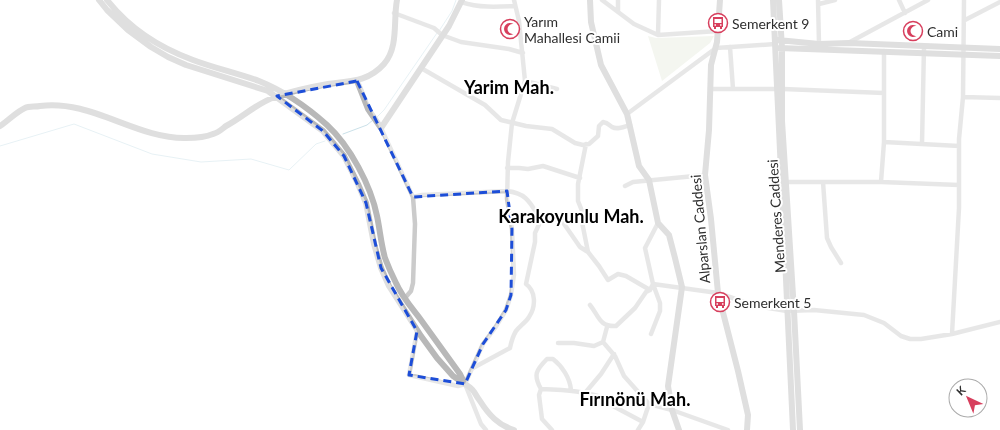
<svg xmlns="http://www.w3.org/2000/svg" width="1000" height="430" viewBox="0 0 1000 430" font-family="Lato,sans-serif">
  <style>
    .green { fill: #e6ebdd }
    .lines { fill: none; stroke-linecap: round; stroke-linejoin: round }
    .stream { stroke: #cbe1e9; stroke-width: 1 }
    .street { stroke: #cbcbcb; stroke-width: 4.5 }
    .secondary { stroke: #b8b8b8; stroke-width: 6 }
    .marked { fill: none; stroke: #1d4ed8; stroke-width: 3; stroke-dasharray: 8 5; stroke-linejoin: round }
    .labels { text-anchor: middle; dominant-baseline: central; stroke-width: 4; stroke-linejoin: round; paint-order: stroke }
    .poi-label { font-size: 14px; fill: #2e2e2e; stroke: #fff; text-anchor: start }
    .street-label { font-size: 14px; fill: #2e2e2e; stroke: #fff }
    .district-label { font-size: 18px; font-weight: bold; fill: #000; stroke: #fff }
  </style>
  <rect width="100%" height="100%" fill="#fff"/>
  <!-- green -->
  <path class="green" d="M648,36L656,38L714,36L710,43L662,81Z"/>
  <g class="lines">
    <!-- stream -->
    <path class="stream" d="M439,31L452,11L456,0
      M377,117L384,110L437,33
      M343,134L367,125L373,120
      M0,146L74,124L152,154L201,162L251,159L289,170L316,144L325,141"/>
    <!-- street -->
    <path class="street" d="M602,0L634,24L658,35L718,31
      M818,0L819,44
      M899,0L905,13
      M461,2C480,8 496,7 515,6
      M819,4L835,0
      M618,12V0
      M394,13L434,28L442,35L461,42L509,49L523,53
      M965,20L1000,2
      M658,35L659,0
      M850,42L928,0
      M730,47L733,89
      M421,68L485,105L501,120L526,126L552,129L575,143L583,145L589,144L598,136L599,126L603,122C608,123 608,124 612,127C617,130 624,127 630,125
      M525,81L557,89
      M710,89H783L884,93
      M963,97L1000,98
      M627,114L716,48L775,44
      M381,128L413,197L422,195L507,191C524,193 529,200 537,214L562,221L580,247L588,252
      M884,142L959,146
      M586,144L578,184V201L582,211V222L588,252L599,266L608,280L618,274L626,276L650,290
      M922,144L924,46
      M507,168H519L528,169L543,166L580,178
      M786,182H881L959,185
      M823,182L827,238L831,247L841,263
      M881,182L884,142V51
      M625,186L633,182L705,175
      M405,298L411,291L413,283L415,224L413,197
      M590,305C599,316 599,327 616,326L635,308L646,292L650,290L653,284L718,293L756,306L787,311L814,310L864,315L884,323L901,336L910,339H921L952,334L1000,322
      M607,327L603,342L615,356L624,376L649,404L672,410L728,430
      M417,331L409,375L458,386L465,384
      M651,334L660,311V303L653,284L645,248L658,223
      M952,334L959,208V139L963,97L964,0
      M558,343H574L594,346L603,342
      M473,368L510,348C511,343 513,336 516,331C520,326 526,322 529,317C536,307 536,291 526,284L535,242V233L543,216
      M541,389C533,375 536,370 547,359H553C562,366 570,378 571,390
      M585,393L601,374L614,354
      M486,430L481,424L465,384L483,344L495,328L506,310L511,295L514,275L512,229L507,199L508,162L512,123L525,81L519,21L514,0
      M552,430L542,419L539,395L541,389C565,390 588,391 610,400L613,406L643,422
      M638,430L643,422L649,404"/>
    <!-- secondary -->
    <path class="secondary" d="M99,0L107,10L128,30L151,47L168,57L186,65L268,91L323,131L344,156L358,184L366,203L374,244L381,268L389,286L421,336L437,358L453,376L465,384L460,374C447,356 434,338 421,320C412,308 402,297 396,283C392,275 388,266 385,258C381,244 380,230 377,216C371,186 350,146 327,125C307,107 284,91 259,81C237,73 214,68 193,60C160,48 129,28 107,0
      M590,0L591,22L601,65L627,114L639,166L649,180L658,223L669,235L675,258L682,287L668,386L672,410L679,430
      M720,0L717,42L711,65L709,130L705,175L711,219L718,293L738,371L748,415L747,430
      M773,0L793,430
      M779,0L782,48V121L794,311L800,430
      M778,40L819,44L849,43L1000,49
      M779,48L1000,56
      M357,81L368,109L381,128L449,26L462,0
      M0,126C8,121 16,112 25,108C29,106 35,107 40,106C91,99 136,139 186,138C195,138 206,137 213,134C218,133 222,129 226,126C243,117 257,103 275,97C292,91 311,87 328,84C350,81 368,82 384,64C399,47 393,20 397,0
      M465,384C476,391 473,392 480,401C489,415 498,425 514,430"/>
  </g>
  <!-- marked area -->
  <path d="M0 0H1000V430H0ZM357,81L413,197L507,191L512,229L511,295L506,310L483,344L465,384L409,375L417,331L381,268L366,203L344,156L323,131L277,96Z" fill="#fff" fill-opacity=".55" fill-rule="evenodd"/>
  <path class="marked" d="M357,81L413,197L507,191L512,229L511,295L506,310L483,344L465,384L409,375L417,331L381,268L366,203L344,156L323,131L277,96Z"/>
  <!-- icons -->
  <defs>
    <symbol id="bus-ring" viewBox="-11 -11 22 22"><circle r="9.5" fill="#fff" stroke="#d73f5d" stroke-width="1.5"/><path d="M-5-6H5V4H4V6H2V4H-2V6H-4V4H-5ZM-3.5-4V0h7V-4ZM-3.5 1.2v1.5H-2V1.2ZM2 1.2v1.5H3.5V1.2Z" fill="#d73f5d"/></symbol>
    <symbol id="mosque-ring" viewBox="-11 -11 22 22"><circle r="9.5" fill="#fff" stroke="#d73f5d" stroke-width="1.5"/><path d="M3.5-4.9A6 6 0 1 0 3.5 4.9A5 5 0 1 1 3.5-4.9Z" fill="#d73f5d"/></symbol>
  </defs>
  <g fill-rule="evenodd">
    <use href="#bus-ring" x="707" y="12" width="22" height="22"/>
    <use href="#mosque-ring" x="499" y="18" width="22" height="22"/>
    <use href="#mosque-ring" x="902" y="20" width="22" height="22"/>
    <use href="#bus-ring" x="709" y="291" width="22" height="22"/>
  </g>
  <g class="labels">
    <!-- poi labels -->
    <g class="poi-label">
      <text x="524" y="21">Yarım<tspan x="524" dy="16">Mahallesi Camii</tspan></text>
      <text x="732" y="23">Semerkent 9</text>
      <text x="927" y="31">Cami</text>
      <text x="734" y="302">Semerkent 5</text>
    </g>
    <!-- street labels -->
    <g class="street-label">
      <text transform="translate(776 216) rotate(-94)">Menderes Caddesi</text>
      <text transform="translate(700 229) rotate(-95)">Alparslan Caddesi</text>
    </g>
    <!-- district labels -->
    <g class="district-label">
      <text x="509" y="87">Yarim Mah.</text>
      <text x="571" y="216">Karakoyunlu Mah.</text>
      <text x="635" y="399">Fırınönü Mah.</text>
    </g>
  </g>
  <!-- north arrow -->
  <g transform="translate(968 398) rotate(316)"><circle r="19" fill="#ffffff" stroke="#ababab"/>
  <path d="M0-3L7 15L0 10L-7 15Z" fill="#d73f5d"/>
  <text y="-6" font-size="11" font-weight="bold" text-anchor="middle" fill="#2e2e2e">K</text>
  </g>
</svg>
